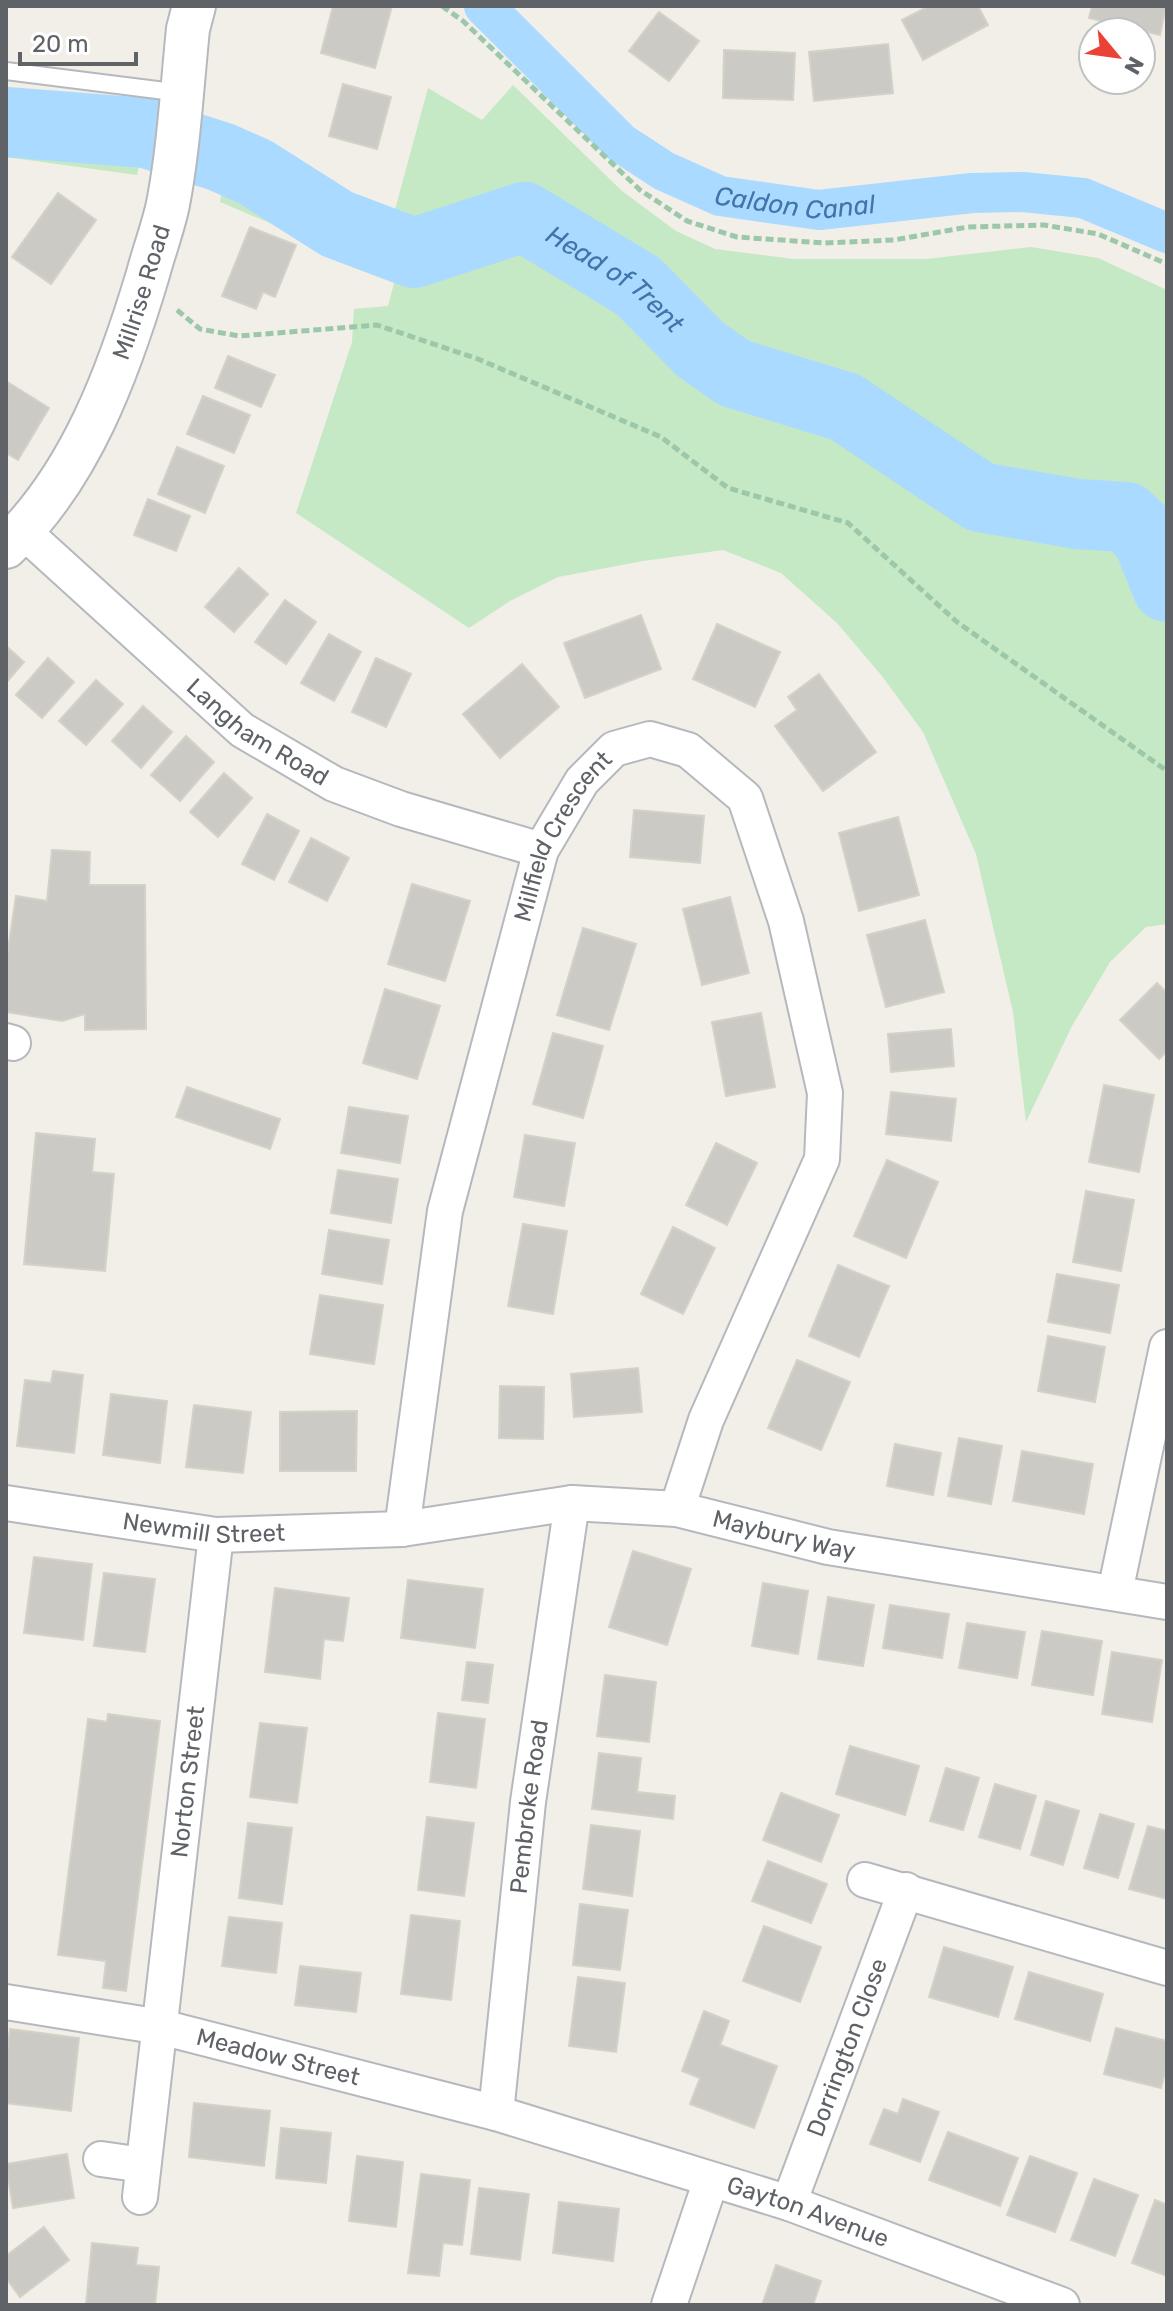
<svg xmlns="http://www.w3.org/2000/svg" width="1173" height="2311" viewBox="0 0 1173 2311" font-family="Rubik,sans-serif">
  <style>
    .green { fill: #c5e8c5 }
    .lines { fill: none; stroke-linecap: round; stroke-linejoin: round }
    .canal { stroke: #aadaff; stroke-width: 40 }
    .river { stroke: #aadaff; stroke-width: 70 }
    .building { fill: #cccac5; stroke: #d6d1c6; stroke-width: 2 }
    .service-casing { stroke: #b5b8bc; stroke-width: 20 }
    .minor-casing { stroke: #b5b8bc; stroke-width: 38 }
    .tertiary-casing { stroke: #b5b8bc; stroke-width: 46 }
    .path { stroke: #9cc7a9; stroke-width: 5; stroke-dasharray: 8 4; stroke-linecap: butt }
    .service { stroke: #fff; stroke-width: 16 }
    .minor { stroke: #fff; stroke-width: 34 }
    .tertiary { stroke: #fff; stroke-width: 42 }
    .labels { text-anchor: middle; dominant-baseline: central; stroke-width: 7; stroke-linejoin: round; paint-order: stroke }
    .street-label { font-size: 24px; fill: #5f6368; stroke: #fff }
    .water-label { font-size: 26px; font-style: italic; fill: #4174aa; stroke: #fff }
  </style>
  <rect width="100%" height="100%" fill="#f1efe8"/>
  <!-- green -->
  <path class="green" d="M513,85L622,191L676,231L715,249L793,259H926L1031,247L1098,258L1167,290V924L1146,927L1110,962L1072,1026L1026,1122L1013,1012L976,854L923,732L882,676L837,623L781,573L723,550L643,561L558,577L510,601L469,628L296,513L352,342L354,309L388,306L396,276L220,202L229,141L393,217L428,88L482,120Z
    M6,103L150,112L137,175L6,157Z"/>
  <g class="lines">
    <!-- canal -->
    <path class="canal" id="s1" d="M484,6L621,143L664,171L720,196L819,210L972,193L1023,192L1083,198L1167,233"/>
    <!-- river -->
    <path class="river" id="s2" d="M6,122L146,133L221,157L255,172L337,224L414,253L524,217L638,286L700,349L734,373L845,407L980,497L1077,514L1126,517L1147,537L1167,587"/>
  </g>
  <!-- building -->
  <path class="building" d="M333,6H392L375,68L321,53Z
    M929,6H978L988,25L923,60L902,20Z
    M1092,6H1166L1160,35L1089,18Z
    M659,12L699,41L669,81L629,51Z
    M888,44L893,93L814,101L809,52Z
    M724,50L795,53L793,100L723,98Z
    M343,84L391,97L377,149L329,136Z
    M58,193L96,220L51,284L12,257Z
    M250,227L296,245L275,297L263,292L256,309L222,296Z
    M228,356L275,375L261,407L215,388Z
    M6,381L49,408L18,460L6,453Z
    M203,396L250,415L234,453L187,434Z
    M177,447L224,466L205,513L158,494Z
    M148,499L190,516L176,551L134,535Z
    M239,568L268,594L234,632L205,607Z
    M285,600L316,622L286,664L255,642Z
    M641,615L661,669L585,698L564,643Z
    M717,624L780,652L755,707L693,679Z
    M329,634L361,652L334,701L301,683Z
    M6,646L24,662L6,683Z
    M48,658L74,682L42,718L16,695Z
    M376,658L411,674L386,727L352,712Z
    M522,664L559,707L500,758L463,714Z
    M819,674L876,752L823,791L775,726L797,710L788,697Z
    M96,680L123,704L86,745L59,721Z
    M143,706L172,732L141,768L112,741Z
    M186,736L214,762L180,801L151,775Z
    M224,773L252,798L218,837L190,812Z
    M634,810L704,816L700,863L630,857Z
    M267,814L299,831L274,880L242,864Z
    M898,817L919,895L859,911L839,833Z
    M311,838L349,858L327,901L289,882Z
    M52,850L90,852L89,885H145L146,1029L85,1030V1014L62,1021L6,1012V963L16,896L47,901Z
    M412,884L470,901L445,981L388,964Z
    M730,897L749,973L702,985L683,909Z
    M925,920L944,992L886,1007L867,935Z
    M583,928L636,944L609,1030L557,1015Z
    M1157,983L1167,993V1051L1159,1059L1120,1020Z
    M385,989L440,1006L417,1079L363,1063Z
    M761,1013L775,1087L726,1096L712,1022Z
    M951,1029L954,1066L891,1072L888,1034Z
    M553,1033L603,1046L583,1118L533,1104Z
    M1104,1085L1154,1095L1139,1172L1089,1162Z
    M187,1087L280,1119L270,1149L176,1117Z
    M891,1092L956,1099L951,1141L886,1134Z
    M349,1107L408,1116L400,1163L341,1153Z
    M36,1133L95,1139L92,1172L114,1174L105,1271L24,1264Z
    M525,1135L575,1143L564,1206L514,1197Z
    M716,1143L757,1163L727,1225L686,1205Z
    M887,1160L938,1182L906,1258L854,1236Z
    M338,1170L398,1179L391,1223L331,1213Z
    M1086,1191L1134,1200L1121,1271L1073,1262Z
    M523,1224L567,1231L553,1314L508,1306Z
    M673,1227L715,1248L683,1314L641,1294Z
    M329,1230L389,1240L382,1284L322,1274Z
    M838,1265L889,1286L859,1357L809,1336Z
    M1057,1274L1119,1285L1110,1333L1048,1322Z
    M320,1295L383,1305L374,1364L310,1354Z
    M1048,1336L1105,1347L1095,1402L1038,1391Z
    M797,1360L850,1382L821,1450L768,1428Z
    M638,1368L642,1412L574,1417L571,1374Z
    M53,1371L83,1375L74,1453L17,1446L25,1380L51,1383Z
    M500,1386L544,1387L543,1439L499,1438Z
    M111,1394L167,1401L160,1463L103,1455Z
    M194,1405L251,1412L243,1473L186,1467Z
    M357,1411L356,1471H280V1412Z
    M959,1438L1002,1446L991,1504L948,1496Z
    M895,1444L941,1453L933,1495L887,1486Z
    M1022,1451L1093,1464L1084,1514L1013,1501Z
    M633,1551L691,1569L667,1645L609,1627Z
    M34,1557L92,1564L83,1640L24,1633Z
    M104,1573L155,1579L145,1652L94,1646Z
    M408,1580L483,1589L475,1648L401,1638Z
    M763,1583L808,1591L798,1654L752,1646Z
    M275,1588L349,1598L343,1641L324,1639L320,1679L265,1672Z
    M828,1597L874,1605L863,1666L818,1659Z
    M890,1605L949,1614L942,1658L883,1648Z
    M967,1623L1025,1632L1017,1678L959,1668Z
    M1042,1631L1102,1641L1093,1695L1032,1685Z
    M1112,1652L1162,1660L1152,1722L1102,1714Z
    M467,1662L493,1665L488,1703L462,1700Z
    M605,1675L656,1682L649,1742L597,1736Z
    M438,1713L485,1719L476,1788L430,1782Z
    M108,1714L160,1721L126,1991L103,1988L106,1961L58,1955L88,1719L107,1722Z
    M260,1723L307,1728L297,1803L250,1797Z
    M850,1746L919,1766L905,1815L836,1794Z
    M599,1753L641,1758L637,1792L675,1796L673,1819L592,1809Z
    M946,1768L979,1778L963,1830L930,1821Z
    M995,1784L1036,1796L1020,1849L979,1837Z
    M781,1793L839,1815L821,1862L763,1840Z
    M1046,1801L1079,1811L1063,1865L1031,1855Z
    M1100,1814L1134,1824L1118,1878L1084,1868Z
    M427,1817L474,1823L464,1896L418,1890Z
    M248,1823L292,1828L282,1904L239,1898Z
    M591,1825L640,1831L632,1896L583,1889Z
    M1148,1826L1167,1831V1899L1129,1889Z
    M768,1861L827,1884L811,1923L752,1901Z
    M580,1904L628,1910L620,1970L573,1965Z
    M411,1915L460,1921L451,2000L401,1994Z
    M229,1917L282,1923L276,1973L222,1966Z
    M764,1926L821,1947L800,2002L743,1981Z
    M944,1947L1013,1967L998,2017L929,1997Z
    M300,1966L361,1973L356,2012L295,2005Z
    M1029,1972L1103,1994L1090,2041L1015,2019Z
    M578,1977L625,1983L616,2052L569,2046Z
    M704,2011L729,2021L720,2045L777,2066L754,2128L690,2104L700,2078L682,2071Z
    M1116,2028L1167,2041V2065L1161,2088L1104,2074Z
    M10,2029L79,2038L71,2111L6,2103V2059Z
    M903,2099L939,2112L920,2162L870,2144L884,2109L898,2114Z
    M194,2103L270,2111L264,2166L189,2157Z
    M281,2128L331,2133L326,2183L276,2178Z
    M948,2132L1018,2158L1000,2206L929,2180Z
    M67,2154L74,2198L13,2208L6,2164Z
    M357,2156L403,2162L396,2227L349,2221Z
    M1030,2156L1077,2173L1055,2232L1007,2215Z
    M421,2174L470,2180L462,2245L443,2243L439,2276L408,2273Z
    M1094,2179L1138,2195L1115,2256L1071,2240Z
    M479,2188L529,2194L520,2260L471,2254Z
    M1155,2200L1167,2205V2276L1132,2263Z
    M559,2202L619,2209L613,2261L553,2253Z
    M44,2227L69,2260L20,2297L6,2278V2256Z
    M92,2243L138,2248L136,2265L159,2267L155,2305H86Z
    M776,2265L821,2281L813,2305H762Z"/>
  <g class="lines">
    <defs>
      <path id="service" d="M6,71L181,93"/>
      <g id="minor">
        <path id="s3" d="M23,531L242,730L334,784L401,809L541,850"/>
        <path d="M6,1041L13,1043"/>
        <path id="s4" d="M6,1503L216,1535L402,1529L572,1503L677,1509L828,1547L1167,1602"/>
        <path id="s5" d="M402,1529L445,1211L541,850L582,781L614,749L650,739L688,750L745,798L786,921L825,1093L822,1159L706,1420L677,1509"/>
        <path d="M1115,1592L1167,1347"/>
        <path d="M865,1880L1167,1968"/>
        <path id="s6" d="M6,2002L161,2027L496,2113L789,2203L1062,2305"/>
        <path id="s7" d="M496,2113L528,1802L572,1503"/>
        <path d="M101,2159L143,2165"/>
        <path id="s8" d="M140,2197L216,1535"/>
        <path id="s9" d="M789,2203L906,1890"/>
        <path d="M669,2305L711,2180"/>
      </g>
      <g id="tertiary">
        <path id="s10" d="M6,547C81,476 119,371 148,274C154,251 163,228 168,204C179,147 182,87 188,29L194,6"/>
      </g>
    </defs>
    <!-- service casing -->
    <use href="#service" class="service-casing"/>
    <!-- minor casing -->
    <use href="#minor" class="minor-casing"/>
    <!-- tertiary casing -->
    <use href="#tertiary" class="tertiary-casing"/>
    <!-- path -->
    <path class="path" d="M442,6L463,21L640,190L687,221L737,237L824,243L894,240L968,227L1044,225L1098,234L1167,264
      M177,310L200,329L239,336L377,325L478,359L661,437L728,488L848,523L957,622L1167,771"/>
    <!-- service -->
    <use href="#service" class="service"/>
    <!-- minor -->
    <use href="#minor" class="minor"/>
    <!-- tertiary -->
    <use href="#tertiary" class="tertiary"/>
  </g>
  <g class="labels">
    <!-- street labels -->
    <g class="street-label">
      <text stroke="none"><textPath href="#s10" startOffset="292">Millrise Road</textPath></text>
      <text stroke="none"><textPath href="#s3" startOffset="310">Langham Road</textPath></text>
      <text stroke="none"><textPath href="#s5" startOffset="716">Millfield Crescent</textPath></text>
      <text stroke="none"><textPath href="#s4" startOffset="200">Newmill Street</textPath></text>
      <text stroke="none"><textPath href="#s4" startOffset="786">Maybury Way</textPath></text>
      <text stroke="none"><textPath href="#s8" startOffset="418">Norton Street</textPath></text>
      <text stroke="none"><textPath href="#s7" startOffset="308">Pembroke Road</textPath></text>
      <text stroke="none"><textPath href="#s9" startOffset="166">Dorrington Close</textPath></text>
      <text stroke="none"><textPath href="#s6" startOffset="278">Meadow Street</textPath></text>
      <text stroke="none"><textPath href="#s6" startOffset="830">Gayton Avenue</textPath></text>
    </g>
    <!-- water labels -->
    <g class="water-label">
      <text stroke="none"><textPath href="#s1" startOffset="382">Caldon Canal</textPath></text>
      <text stroke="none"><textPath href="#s2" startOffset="662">Head of Trent</textPath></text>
    </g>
  </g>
  <!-- border -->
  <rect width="1173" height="2311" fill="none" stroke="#5f6368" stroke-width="16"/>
  <!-- north arrow -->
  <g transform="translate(1117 56) rotate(119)"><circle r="38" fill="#ffffff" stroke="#bfc1c3" stroke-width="2"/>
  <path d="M0-6L14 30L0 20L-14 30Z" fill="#ea4335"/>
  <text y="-12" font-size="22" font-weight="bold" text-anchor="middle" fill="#5f6368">N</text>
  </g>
  <!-- scale -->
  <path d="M20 52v12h116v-12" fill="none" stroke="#5f6368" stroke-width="4"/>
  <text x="32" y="52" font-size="24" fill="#5f6368" stroke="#ffffff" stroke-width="6" paint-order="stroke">20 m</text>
</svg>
